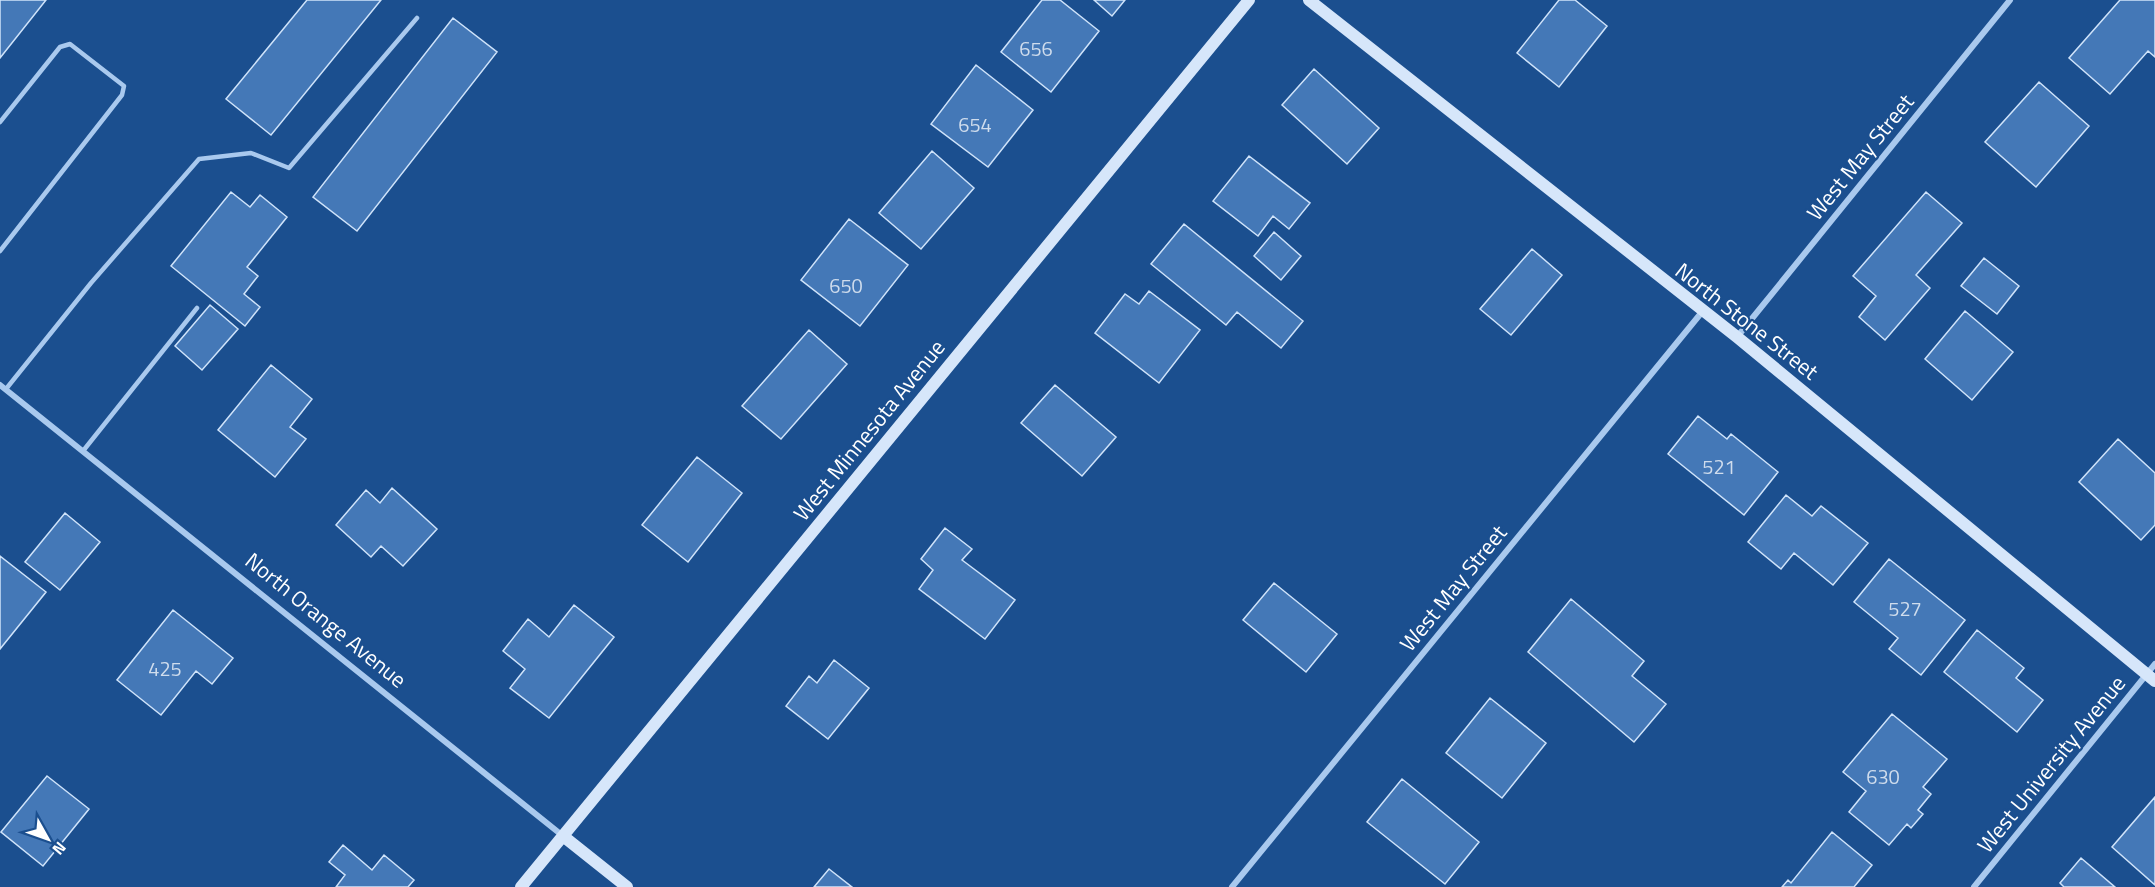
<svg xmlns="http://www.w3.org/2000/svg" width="2155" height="887" viewBox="0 0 2155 887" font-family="'Titillium Web',sans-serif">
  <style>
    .building { fill: #4478b7; stroke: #cfe3fa; stroke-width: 1.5 }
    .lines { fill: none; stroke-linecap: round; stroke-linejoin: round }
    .lane { stroke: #a9c9ee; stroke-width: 4.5 }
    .street { stroke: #a9c9ee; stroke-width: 6 }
    .secondary { stroke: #d6e6fa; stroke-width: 12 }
    .labels { text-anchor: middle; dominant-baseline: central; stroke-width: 4.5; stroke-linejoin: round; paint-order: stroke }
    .number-label { font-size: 20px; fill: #d0dded }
    .street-label { font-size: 22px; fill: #fff; stroke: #1b4f8f }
  </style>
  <rect width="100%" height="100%" fill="#1b4f8f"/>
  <!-- building -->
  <path class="building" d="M0,0H46L0,58Z
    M307,0H381L271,135L226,99Z
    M1042,0H1060L1099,31L1051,92L1001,52Z
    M1094,0H1125L1112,16Z
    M1559,0H1575L1607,26L1559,87L1517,53Z
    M2120,0H2155V57L2148,51L2110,94L2069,58Z
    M453,18L497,52L357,231L313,197Z
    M976,65L1033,110L988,167L931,124Z
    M1314,69L1379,128L1347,164L1282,105Z
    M2039,82L2089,126L2036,187L1985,142Z
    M932,151L974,188L921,249L879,213Z
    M1249,156L1310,203L1289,229L1273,216L1258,236L1213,201Z
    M231,192L250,207L260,195L287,217L247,267L258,276L244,294L260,307L245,326L171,266Z
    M1926,192L1962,223L1916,275L1930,288L1885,340L1859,317L1876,296L1853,276Z
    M849,219L908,265L860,326L801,280Z
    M1184,224L1303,321L1281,348L1237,312L1226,325L1151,264Z
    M1274,232L1301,256L1281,280L1254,256Z
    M1532,249L1562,275L1511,335L1480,309Z
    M1984,258L2019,286L1997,314L1961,286Z
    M1149,291L1200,330L1159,383L1095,333L1125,294L1139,304Z
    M210,305L238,329L202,370L175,346Z
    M1965,311L2013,352L1972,400L1925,359Z
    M809,330L847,364L781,439L742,406Z
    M271,365L312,399L290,427L306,439L275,477L218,430Z
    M1055,385L1116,437L1082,476L1021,423Z
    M1698,416L1727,439L1731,434L1778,472L1744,515L1668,454Z
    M2118,439L2155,473V525L2141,540L2079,482Z
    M697,457L742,493L688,562L642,525Z
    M392,488L437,529L403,566L381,546L371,557L336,525L366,490L380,503Z
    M1786,495L1812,516L1821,506L1868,543L1833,585L1794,553L1781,569L1748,542Z
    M65,513L100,542L60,590L25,562Z
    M945,528L972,549L962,560L1015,600L985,639L919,589L933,570L921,559Z
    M0,556L46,592L0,649Z
    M1889,559L1965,620L1921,675L1889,649L1898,638L1854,602Z
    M1274,583L1337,634L1306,672L1243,620Z
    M1571,599L1644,661L1632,676L1666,704L1634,742L1528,652Z
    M574,605L614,637L549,718L510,688L525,669L503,651L528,619L549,637Z
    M173,610L233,658L212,684L196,671L161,715L117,680Z
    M1977,630L2024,668L2016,678L2043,700L2017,732L1944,672Z
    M834,660L869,688L828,739L786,706L809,676L817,683Z
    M1490,698L1546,743L1502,798L1446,753Z
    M1892,714L1947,759L1923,787L1931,794L1918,810L1923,814L1911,828L1907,824L1889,845L1849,812L1866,791L1843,772Z
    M47,776L89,809L43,866L1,832Z
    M1402,779L1479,842L1445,884L1367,822Z
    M2155,797V885L2112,847Z
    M1832,832L1872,865L1854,887H1782L1788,880L1791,883Z
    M343,845L372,870L384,855L414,880L408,887H336L345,875L329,862Z
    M2081,858L2115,887H2064L2060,883Z
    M829,869L852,887H814Z"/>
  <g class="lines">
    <!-- lane -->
    <path class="lane" d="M0,122L60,47L70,44L124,86L122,95L0,251
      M6,389L91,283L199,159L251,153L289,168L417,18
      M83,451L197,308"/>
    <!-- street -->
    <path class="street" d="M1737,337L2010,0
      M0,385L563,836
      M1232,887L1702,312
      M1974,887L2155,664"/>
    <!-- secondary -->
    <path class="secondary" d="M1309,0L1737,337L2155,681
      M563,836L627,887
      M521,887L1249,0"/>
  </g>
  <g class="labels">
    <!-- number labels -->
    <g class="number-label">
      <text x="1036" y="48">656</text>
      <text x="975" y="124">654</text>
      <text x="846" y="285">650</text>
      <text x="1719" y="466">521</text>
      <text x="1905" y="608">527</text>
      <text x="165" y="668">425</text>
      <text x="1883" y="776">630</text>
    </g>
    <!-- street labels -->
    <g class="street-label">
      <text transform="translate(1860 157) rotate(-51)">West May Street</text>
      <text transform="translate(1747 321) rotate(38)">North Stone Street</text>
      <text transform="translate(869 430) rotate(-51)">West Minnesota Avenue</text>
      <text transform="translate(1453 588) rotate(-51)">West May Street</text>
      <text transform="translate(326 620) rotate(39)">North Orange Avenue</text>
      <text transform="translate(2051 764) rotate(-51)">West University Avenue</text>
    </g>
  </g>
  <!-- north arrow -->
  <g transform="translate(48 839) rotate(130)" stroke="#1b4f8f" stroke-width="4.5" paint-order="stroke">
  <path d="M0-4.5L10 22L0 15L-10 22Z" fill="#ffffff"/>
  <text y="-9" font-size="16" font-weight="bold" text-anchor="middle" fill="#ffffff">N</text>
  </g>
</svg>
